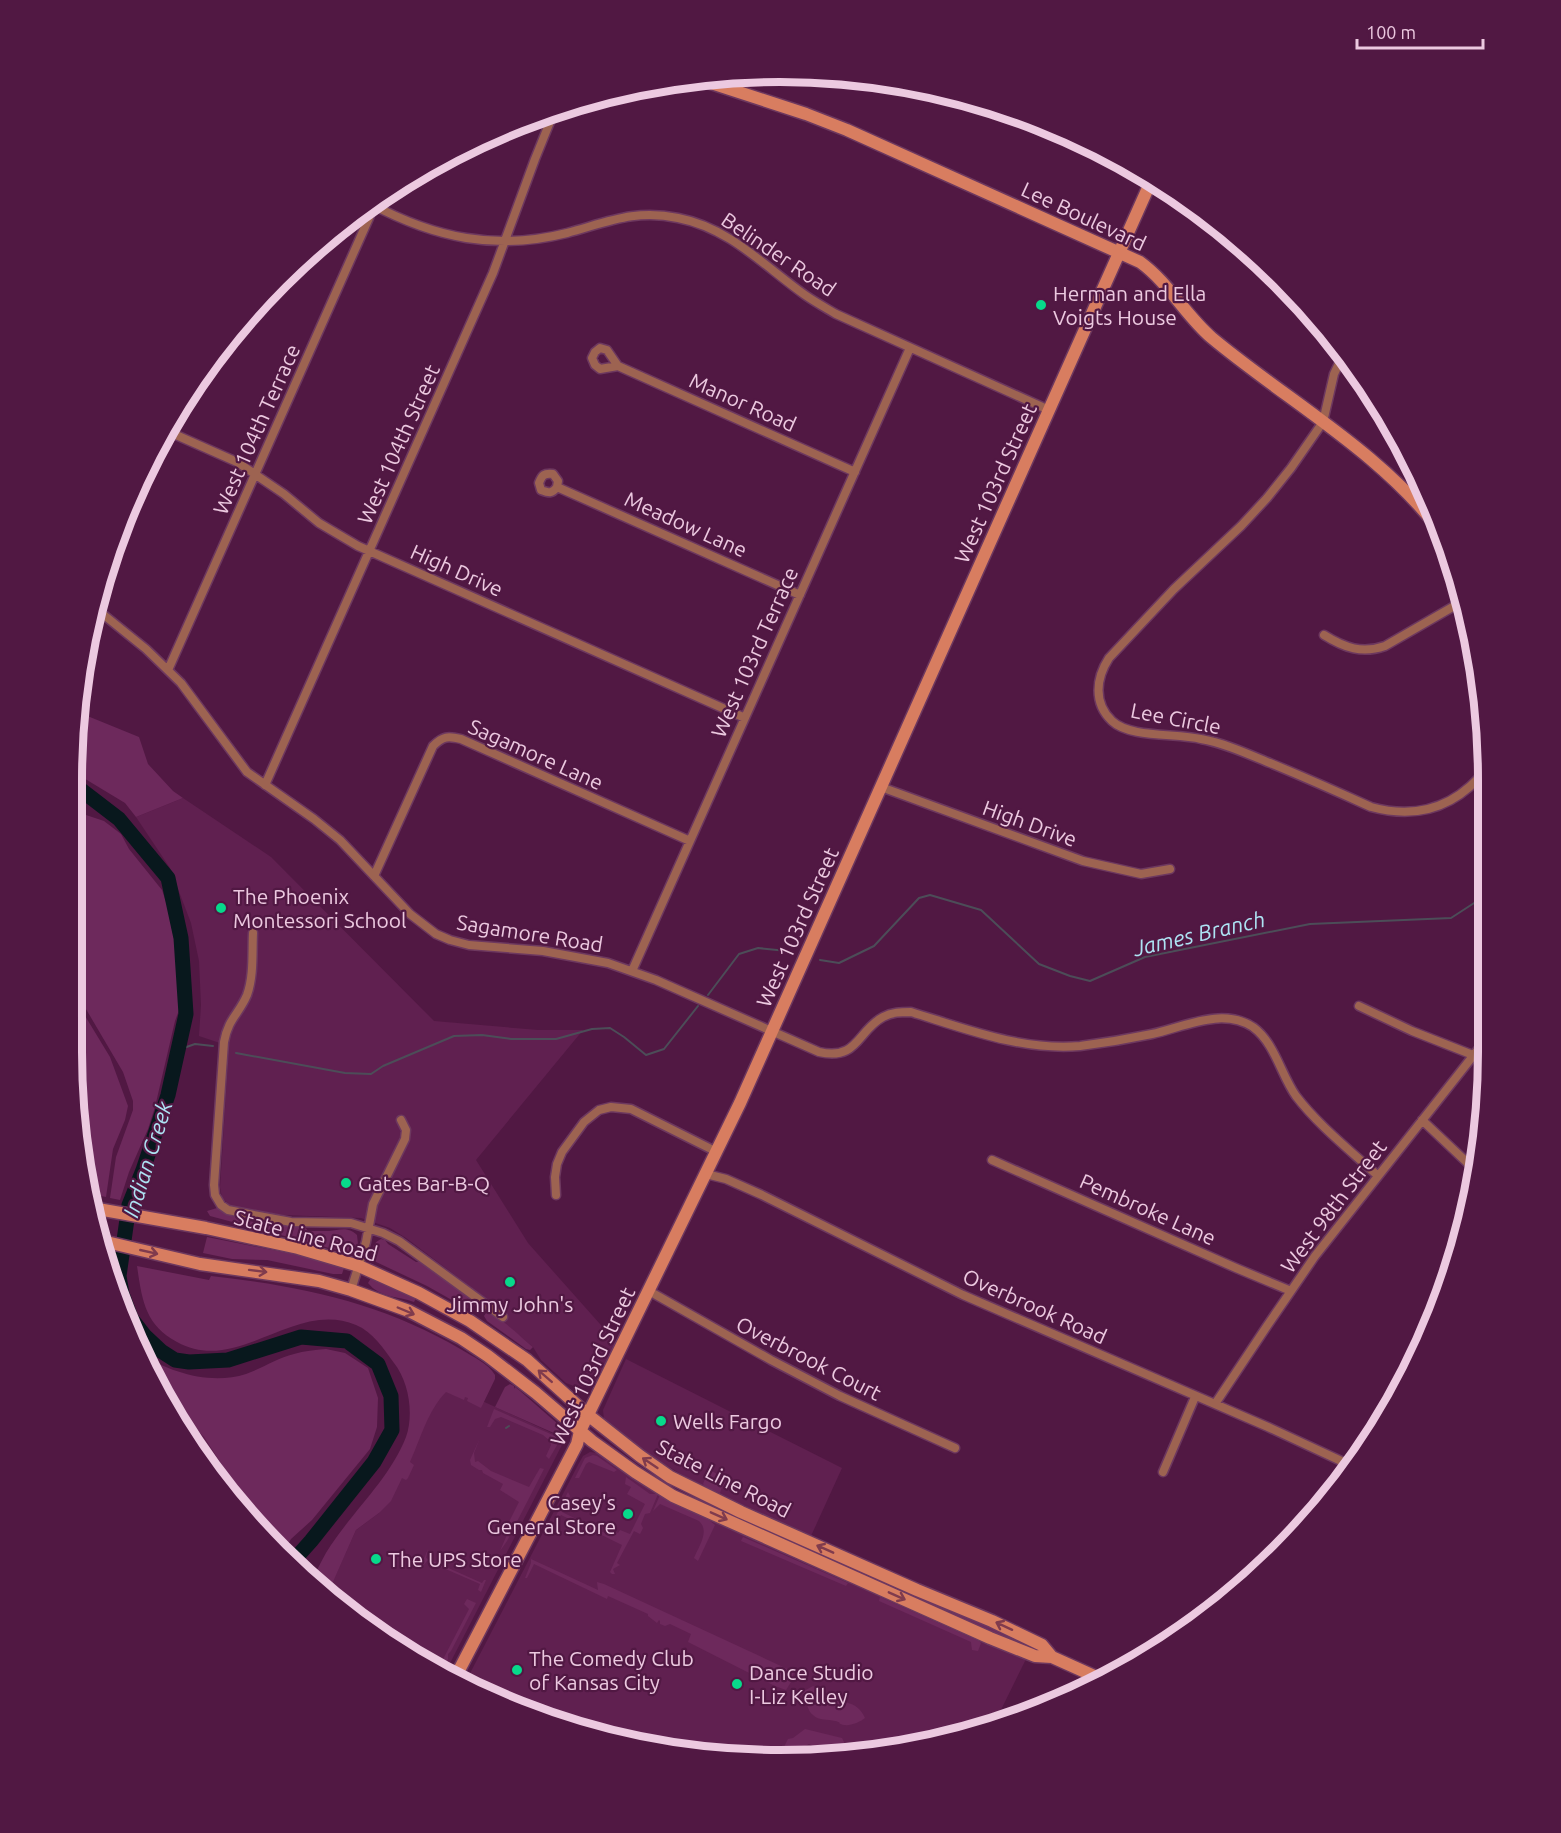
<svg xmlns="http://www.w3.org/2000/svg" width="1561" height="1833" viewBox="0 0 1561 1833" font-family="Ubuntu,sans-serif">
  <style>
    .built { fill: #602050 }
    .green { fill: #6d295c }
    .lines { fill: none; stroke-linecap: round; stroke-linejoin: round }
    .stream { stroke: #4c4d58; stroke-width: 2 }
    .river { stroke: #08181d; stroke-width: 15 }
    .street-casing { stroke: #6d385f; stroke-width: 11 }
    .secondary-casing { stroke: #6d385f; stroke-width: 15 }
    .highway-casing { stroke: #6d385f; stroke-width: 18 }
    .street { stroke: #9d6351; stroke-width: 8 }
    .secondary { stroke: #d87d60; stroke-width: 12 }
    .highway { stroke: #f9c0ad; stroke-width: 15 }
    .oneway { stroke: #803b4d }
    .poi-dot { fill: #07d98b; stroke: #511843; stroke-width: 2 }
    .labels { text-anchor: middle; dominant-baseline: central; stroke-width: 4.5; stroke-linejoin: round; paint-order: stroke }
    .street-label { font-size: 21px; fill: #ecc9e0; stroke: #511843 }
    .poi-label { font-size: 21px; fill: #ecc9e0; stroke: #511843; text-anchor: start }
    .water-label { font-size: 22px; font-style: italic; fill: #ade3f3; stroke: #511843 }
    .rim { fill: none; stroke: #ecc9e0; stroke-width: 8 }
  </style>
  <rect width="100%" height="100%" fill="#511843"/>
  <!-- built -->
  <path class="built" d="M183,798L271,857L434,1021L538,1030H583L476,1160L528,1243L616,1342L597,1379L589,1387L579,1388L566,1383L541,1360L533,1347L497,1318L501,1310L406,1238L390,1228L361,1218L283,1215L231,1206L222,1198L220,1187L229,1046L199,1036L201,1005L199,961L191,923L170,868L136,817Z
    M626,1359L842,1468L811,1536L699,1485L641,1450L609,1425L604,1419L603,1410Z
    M443,1383L565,1439L445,1673L387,1641L329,1590L356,1530L379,1513Z
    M171,1405L204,1437L233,1482L240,1508Z
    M590,1452L597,1453L673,1502L745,1535L1026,1659L995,1722L873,1755H688L510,1707L465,1683L579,1463L583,1456Z"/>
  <!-- green -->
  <path class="green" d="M78,708L85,715L139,737L148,764L173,791L183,798L136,817L125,803L77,774Z
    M76,807L83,814L104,821L121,834L129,849L162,890L167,905L181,973L182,1002L175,1021L155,1107L148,1129L129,1172L120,1200L110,1198L116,1157L133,1110V1101L123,1072L73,987Z
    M73,996L110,1057L128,1106L125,1120L113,1149L106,1197L91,1194L72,1053Z
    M217,1208C233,1222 284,1227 305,1227L308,1231C315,1231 322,1231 329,1231C339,1230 348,1226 357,1235L358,1244L352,1251L344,1252L210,1216L207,1211Z
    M207,1237L298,1255L344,1268L342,1274H333L267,1260L232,1259L203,1253Z
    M381,1239L385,1240L388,1244L416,1262H421L474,1300L475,1305L473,1309L466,1308L427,1286L374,1261C369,1253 372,1243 381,1239Z
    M137,1266L209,1280L211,1276C301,1286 383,1303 462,1350C473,1357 488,1363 495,1375V1379L481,1408L467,1401L468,1398L465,1397L464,1400L446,1392C428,1410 420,1440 410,1462L414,1465L408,1478L406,1480L402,1478L391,1501L379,1513L356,1530L329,1591L313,1577C319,1567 324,1555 331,1545C355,1509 390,1478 406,1437C414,1414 409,1382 394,1363C384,1349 373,1332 356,1325C294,1299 238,1376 177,1342C145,1325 142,1300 137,1266Z
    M371,1278L416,1298L414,1302C398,1296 380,1298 368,1283Z
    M486,1313C500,1315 521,1338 533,1347L530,1350L526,1349L487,1321L484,1316Z
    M326,1349L345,1353L368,1368L378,1398L377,1427L370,1449L312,1520L291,1539L284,1551L248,1519L240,1508L233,1482L204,1437L171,1405L145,1366L141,1354C171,1373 211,1385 246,1374C263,1368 277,1358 294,1354C304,1351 315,1350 326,1349Z
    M510,1384L514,1386V1389L515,1387L519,1390L559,1425L564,1435L561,1439L556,1434L495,1407L505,1387Z
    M494,1409L555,1436L560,1440L549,1459L546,1456L551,1445L550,1441L543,1435L501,1417L495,1419L490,1427H487Z
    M480,1438L474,1453L475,1462L478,1461L491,1471L529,1487L540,1468L544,1469L507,1541L500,1551L509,1530L506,1528L519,1502L500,1490L503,1484L483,1473L482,1470H479L471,1465L470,1460Z
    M593,1455L597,1456L617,1470L614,1472L589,1462L586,1464L579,1478H575L585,1458Z
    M712,1471L725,1479V1484L722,1487L720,1493L706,1488L703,1484L707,1474Z
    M626,1477L650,1494H658L650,1513L645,1514L641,1524L643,1528L640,1534L634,1531L617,1563L620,1565L613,1569L615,1574H612L610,1572L622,1545L561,1515L557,1520H554L568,1492L570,1496L562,1512L609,1535L613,1526L617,1528L615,1531L618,1533L620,1530L630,1534L645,1504L627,1494L631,1487L625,1484Z
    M660,1495L709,1520L715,1525L698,1561L694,1558C699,1546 710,1531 699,1521L660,1504L653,1511Z
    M743,1537L848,1583L846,1586L741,1541Z
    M428,1549L426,1558L482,1583L484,1580H486L481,1592L478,1590L480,1584L427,1561L422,1567L421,1566Z
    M531,1559L598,1590L597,1582L604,1584L794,1672L791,1682L786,1690L775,1686L688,1642L691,1634L670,1624L665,1626L660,1624V1621L659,1620L657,1623L648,1616V1614L608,1596L607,1599L534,1564L527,1578H525L531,1563Z
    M880,1597L979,1641L981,1643L978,1651L972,1650L971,1642L879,1601Z
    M467,1599L476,1603L451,1651L448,1654V1659L442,1671L438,1669L469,1609L464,1604Z
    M952,1612L985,1623L1037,1648L1036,1650L951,1614Z
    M813,1686C819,1688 819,1691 824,1694C837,1704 857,1698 865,1718C860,1722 851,1726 844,1725C835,1723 844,1723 835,1721C828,1719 819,1721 813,1715C807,1711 807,1700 803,1694L804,1691Z
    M805,1729L842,1738L845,1744L852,1749L850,1754L821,1755L819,1749L809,1744L803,1747L796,1755H780L788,1739L793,1738Z"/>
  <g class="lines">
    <!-- stream -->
    <path class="stream" d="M820,960L839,963L874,946L919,898L930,895L981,910L1039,964L1070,976L1090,981L1145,957L1310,924L1451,918L1488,894
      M708,995L739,954L758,948L787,951
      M178,1050L195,1044L213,1046
      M236,1053L345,1073L371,1074L383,1066L454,1036L482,1035L511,1039H556L592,1029L610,1028L624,1037L646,1055L664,1049L698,1006
      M506,1428L509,1426
      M940,1730L946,1727"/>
    <!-- river -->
    <path class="river" d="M76,786L119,819L168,878L181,938L186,1014L168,1095L143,1170L129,1205L119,1276L122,1294L131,1318L145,1336L161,1351L175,1360L189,1362L228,1360L301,1337L347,1341L378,1364L391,1396L392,1430L374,1462L311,1541L294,1560"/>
    <defs>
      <path id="street" d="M371,204C435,238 496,251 567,233C608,222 635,209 678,218C730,228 764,266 805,295C815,302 826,308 836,314L1049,410
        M1343,355L1334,374L1323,422L1291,468L1267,498L1241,526L1174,589L1109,658C1096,678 1093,703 1112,721C1130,738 1176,733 1201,739C1224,743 1248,754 1270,763C1304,777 1338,792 1371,807C1419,820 1458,806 1488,767
        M618,366L600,369L595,365L592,358L595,352L600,348L607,350L618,366L855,472
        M167,431L237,462L284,494L319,523L358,546L745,718
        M557,487C552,494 549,493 541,490L539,483C542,475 544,473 553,474L558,481L557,487L800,595
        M94,607L146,649L181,683L247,772L314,819L340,840L410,914L436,934L450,940L469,945L543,951L608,963L656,980L819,1052C858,1061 857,1031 883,1017C892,1012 901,1012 911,1012C966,1029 1022,1051 1080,1046C1104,1043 1128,1039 1152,1034C1184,1027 1222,1007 1253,1027C1275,1043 1281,1075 1296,1096C1318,1125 1351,1151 1378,1176
        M1324,635C1345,648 1362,654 1385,646L1463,601
        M168,670L369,218L375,201
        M265,785L493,273L535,159L554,112
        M881,787L1083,861L1141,874L1170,869
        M374,876L433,746C443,736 448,736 461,739L690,841
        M253,933C252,952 254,976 247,995C239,1014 228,1019 224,1042L214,1185L215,1195L221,1205L228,1210L291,1222L351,1223L383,1233L399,1241L503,1317
        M632,971L910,348
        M1359,1006L1412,1031L1473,1055
        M1422,1120L1474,1169
        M992,1160L1236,1268L1291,1291
        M706,1174L726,1179L762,1195L963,1295L1268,1427L1352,1466
        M556,1195L555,1177L557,1164L562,1152L584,1122L599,1110L611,1107L631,1109L717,1152
        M351,1290L366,1242L373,1204L405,1139L406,1130L401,1120
        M649,1291L771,1360L840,1396L955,1448
        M1215,1404L1267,1326L1315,1256L1488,1037
        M1163,1472L1195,1397"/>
      <path id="secondary" d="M702,80L806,114L847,130L1140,262C1169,283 1185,315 1212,338C1289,402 1381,452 1442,533
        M92,1208L206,1228L298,1248L359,1266L419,1293L470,1321L527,1360L588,1415L640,1456L670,1477L741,1512L917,1590L992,1621L1042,1645L1052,1657
        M98,1240L200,1264L319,1281L351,1290L409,1311L461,1338L488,1356L536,1393L592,1441L635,1472L673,1496L990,1638L1035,1656L1052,1657L1103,1680
        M455,1678L577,1444L580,1431L740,1103L1152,179"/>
      <path id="highway" d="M92,1206L96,1208"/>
    </defs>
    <!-- street casing -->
    <use href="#street" class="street-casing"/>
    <!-- secondary casing -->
    <use href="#secondary" class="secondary-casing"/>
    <!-- highway casing -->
    <use href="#highway" class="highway-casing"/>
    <!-- street -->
    <use href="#street" class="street"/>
    <!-- secondary -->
    <use href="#secondary" class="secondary"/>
    <!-- highway -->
    <use href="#highway" class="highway"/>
  </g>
  <!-- one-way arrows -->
  <defs><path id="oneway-shaft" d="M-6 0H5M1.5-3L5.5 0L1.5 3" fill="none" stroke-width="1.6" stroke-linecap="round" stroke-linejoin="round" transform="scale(1.5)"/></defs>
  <g class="oneway">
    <use href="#oneway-shaft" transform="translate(149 1252) rotate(13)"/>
    <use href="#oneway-shaft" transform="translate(258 1271) rotate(7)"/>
    <use href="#oneway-shaft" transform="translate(406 1311) rotate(23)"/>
    <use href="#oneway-shaft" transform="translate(545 1376) rotate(-139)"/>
    <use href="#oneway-shaft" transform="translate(650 1463) rotate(-146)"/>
    <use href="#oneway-shaft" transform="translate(719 1516) rotate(24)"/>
    <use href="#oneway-shaft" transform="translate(825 1549) rotate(-156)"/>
    <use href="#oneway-shaft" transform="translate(897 1596) rotate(24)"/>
    <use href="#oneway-shaft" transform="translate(1004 1626) rotate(-155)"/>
  </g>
  <!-- markers -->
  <g class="poi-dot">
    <circle cx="1041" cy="305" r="6"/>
    <circle cx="221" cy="908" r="6"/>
    <circle cx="346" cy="1183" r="6"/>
    <circle cx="510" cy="1282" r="6"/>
    <circle cx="661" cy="1421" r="6"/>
    <circle cx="628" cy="1514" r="6"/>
    <circle cx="376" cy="1559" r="6"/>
    <circle cx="517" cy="1670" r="6"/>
    <circle cx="737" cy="1684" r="6"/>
  </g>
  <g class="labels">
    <!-- street labels -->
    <g class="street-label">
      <text transform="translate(1084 216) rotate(25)">Lee Boulevard</text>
      <text transform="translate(779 254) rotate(34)">Belinder Road</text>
      <text transform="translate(743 402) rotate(24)">Manor Road</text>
      <text transform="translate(256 429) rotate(-66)">West 104th Terrace</text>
      <text transform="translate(398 444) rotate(-66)">West 104th Street</text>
      <text transform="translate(995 483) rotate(-66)">West 103rd Street</text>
      <text transform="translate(686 524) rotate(24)">Meadow Lane</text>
      <text transform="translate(457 570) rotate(24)">High Drive</text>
      <text transform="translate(754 652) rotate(-66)">West 103rd Terrace</text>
      <text transform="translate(1176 718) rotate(11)">Lee Circle</text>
      <text transform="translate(536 754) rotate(24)">Sagamore Lane</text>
      <text transform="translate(1030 823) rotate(20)">High Drive</text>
      <text transform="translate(797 927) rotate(-66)">West 103rd Street</text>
      <text transform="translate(530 933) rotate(9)">Sagamore Road</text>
      <text transform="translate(1333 1206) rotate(-53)">West 98th Street</text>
      <text transform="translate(1148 1209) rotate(24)">Pembroke Lane</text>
      <text transform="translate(306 1235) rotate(15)">State Line Road</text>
      <text transform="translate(1035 1306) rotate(24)">Overbrook Road</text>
      <text transform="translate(809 1358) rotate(27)">Overbrook Court</text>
      <text transform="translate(592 1366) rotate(-65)">West 103rd Street</text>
      <text transform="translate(724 1478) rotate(27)">State Line Road</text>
    </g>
    <!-- poi labels -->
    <g class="poi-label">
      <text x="1053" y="293">Herman and Ella<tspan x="1053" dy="24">Voigts House</tspan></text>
      <text x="233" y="896">The Phoenix<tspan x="233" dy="24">Montessori School</tspan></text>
      <text x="358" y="1183">Gates Bar-B-Q</text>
      <text x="510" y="1304" text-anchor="middle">Jimmy John's</text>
      <text x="673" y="1421">Wells Fargo</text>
      <text x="616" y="1502" text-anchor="end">Casey's<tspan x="616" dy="24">General Store</tspan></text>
      <text x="388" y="1559">The UPS Store</text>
      <text x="529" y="1658">The Comedy Club<tspan x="529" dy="24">of Kansas City</tspan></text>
      <text x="749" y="1672">Dance Studio<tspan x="749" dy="24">I-Liz Kelley</tspan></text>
    </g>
    <!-- water labels -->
    <g class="water-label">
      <text transform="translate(1199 933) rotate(-13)">James Branch</text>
      <text transform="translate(147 1159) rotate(-73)">Indian Creek</text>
    </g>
  </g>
  <!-- crop -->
  <path d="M0 0H1561V1833H0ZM780 82H780A698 698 0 0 1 1478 780V1052A698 698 0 0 1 780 1750H780A698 698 0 0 1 82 1052V780A698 698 0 0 1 780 82Z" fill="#511843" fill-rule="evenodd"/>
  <path class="rim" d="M780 82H780A698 698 0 0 1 1478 780V1052A698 698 0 0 1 780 1750H780A698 698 0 0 1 82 1052V780A698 698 0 0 1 780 82Z"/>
  <!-- scale -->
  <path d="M1357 39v9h126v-9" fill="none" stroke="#ecc9e0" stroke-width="3"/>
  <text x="1366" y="39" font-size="18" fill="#ecc9e0" stroke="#511843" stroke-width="4.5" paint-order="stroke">100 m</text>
</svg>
